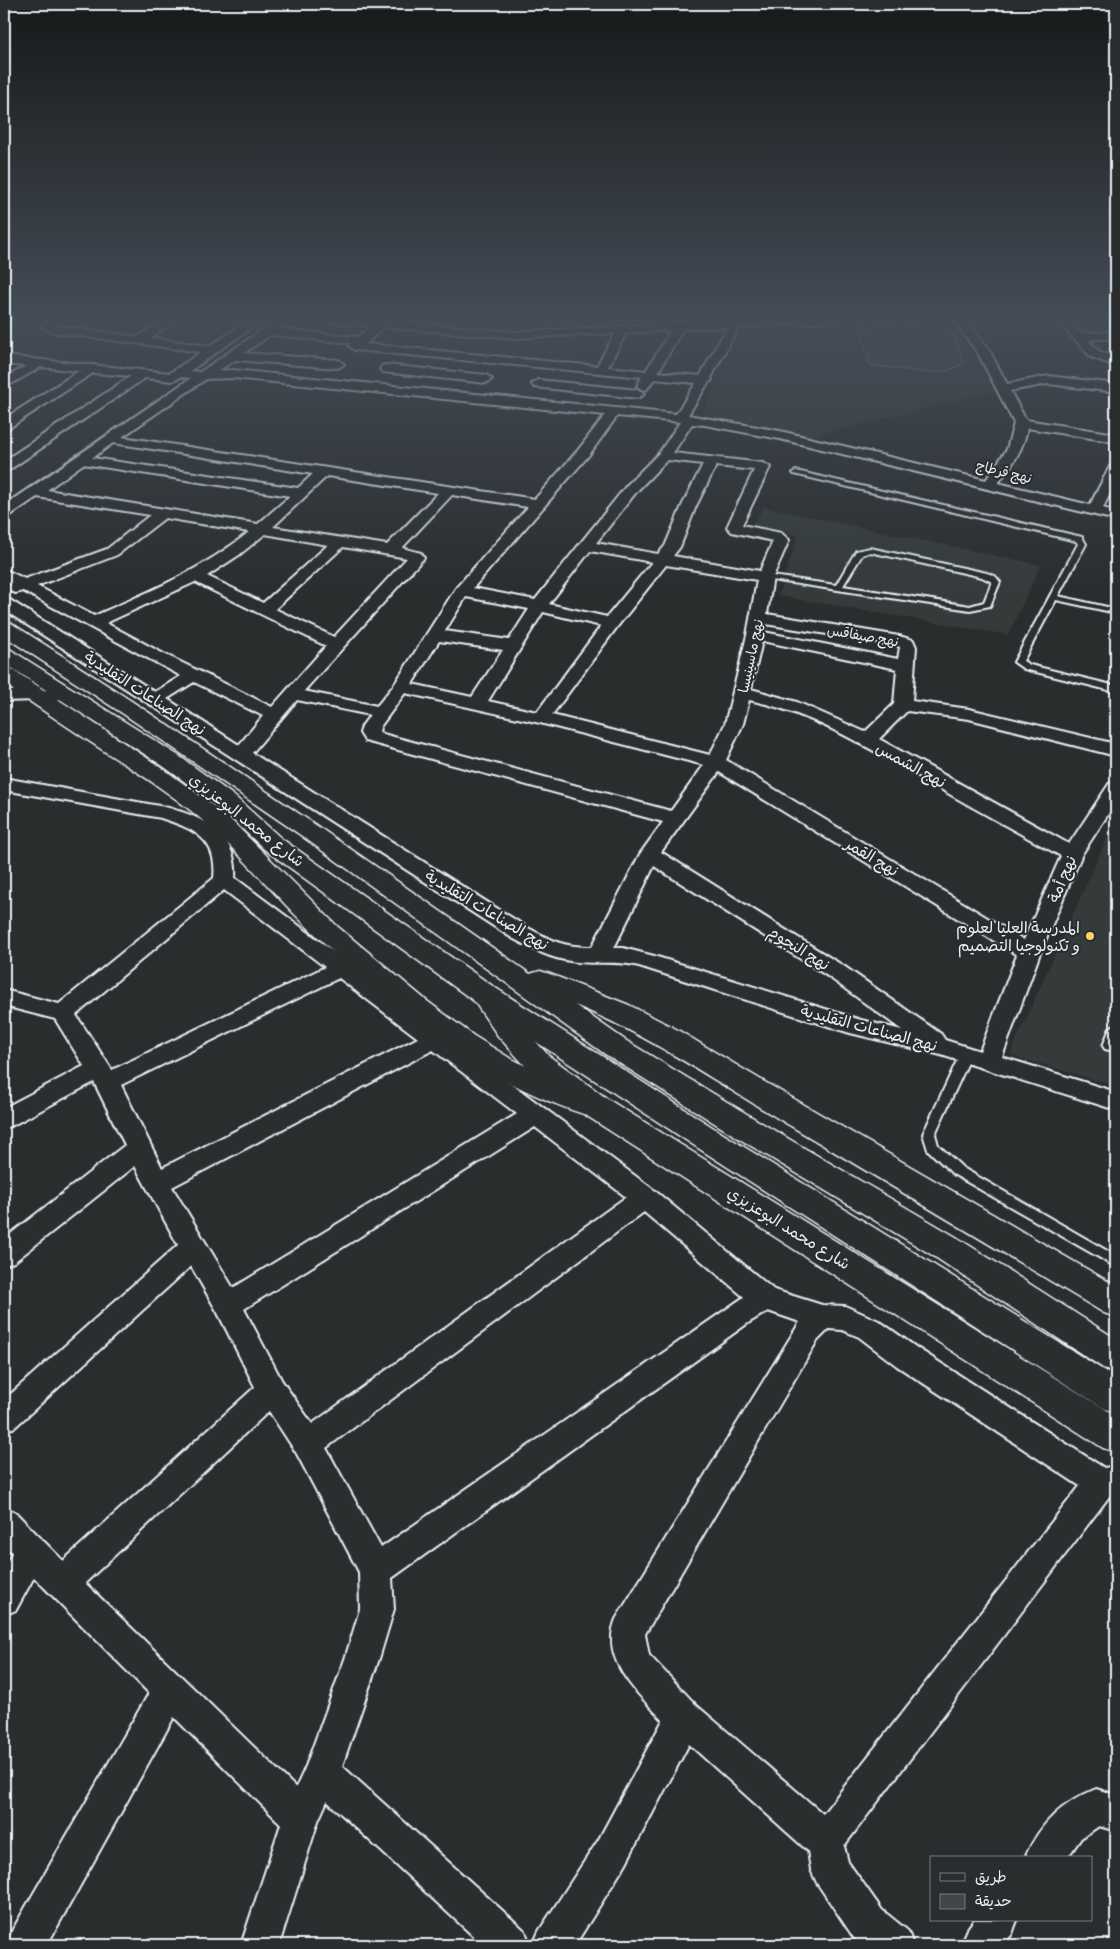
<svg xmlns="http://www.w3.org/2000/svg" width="1120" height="1949" viewBox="0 0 1120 1949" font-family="Itim,'Playpen Sans Arabic',sans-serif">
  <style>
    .built { fill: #363a3b }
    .green { fill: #424648; stroke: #959ca0 }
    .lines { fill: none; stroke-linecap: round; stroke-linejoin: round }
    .stream { stroke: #989fa3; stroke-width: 4.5 }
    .service-casing { stroke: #e8f1f8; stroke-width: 4 }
    .minor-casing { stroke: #e8f1f8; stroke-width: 4 }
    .secondary-casing { stroke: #e8f1f8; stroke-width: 3 }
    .trunk-casing { stroke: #e8f1f8; stroke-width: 3 }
    .motorway-casing { stroke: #e8f1f8; stroke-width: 3 }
    .service { fill: #2a2d2e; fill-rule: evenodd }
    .minor { fill: #2a2d2e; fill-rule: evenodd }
    .secondary { fill: #2a2d2e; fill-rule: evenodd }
    .trunk { fill: #2a2d2e; fill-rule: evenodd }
    .motorway { fill: #2a2d2e; fill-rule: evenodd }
    .poi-dot { fill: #ffd166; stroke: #2a2d2e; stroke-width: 2 }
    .labels { text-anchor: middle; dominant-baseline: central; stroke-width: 4; stroke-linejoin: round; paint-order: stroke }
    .far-street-label { font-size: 14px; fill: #e8f1f8; stroke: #2a2d2e }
    .street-label { font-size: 16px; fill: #e8f1f8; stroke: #2a2d2e }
    .poi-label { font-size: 16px; fill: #e8f1f8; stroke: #2a2d2e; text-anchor: end }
  </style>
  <rect width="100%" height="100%" fill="#2a2d2e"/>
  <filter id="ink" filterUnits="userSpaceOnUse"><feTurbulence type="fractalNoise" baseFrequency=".02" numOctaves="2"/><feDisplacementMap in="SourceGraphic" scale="10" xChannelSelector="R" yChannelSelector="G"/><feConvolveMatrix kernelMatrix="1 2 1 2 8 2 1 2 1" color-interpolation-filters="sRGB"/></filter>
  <g filter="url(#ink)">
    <!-- built -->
    <path class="built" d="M888,318H953L1009,387L802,439L703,413L740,323Z
      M764,507L1041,565L1008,635L778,596L798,536L752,525Z
      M1116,818V1086L1010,1055Z"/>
    <!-- green -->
    <path class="green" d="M907,321L936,325L954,333L964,364L947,371L927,373L870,365L858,322H866L868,329L877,324Z"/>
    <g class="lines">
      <!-- stream -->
      <path class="stream" d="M226,354L280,318
        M4,505L150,406"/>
      <defs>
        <path id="service" d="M796,471L1082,537L1086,544L1058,596L1116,609V613L1056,600L1023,661L1030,665L1116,686V692L1024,669L1014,662L1078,544L1076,541L794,474L793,473Z
          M870,548L987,573L995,576L1000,582L990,606L970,610L765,579L761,577L765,575L836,585L856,551ZM870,552L982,577L992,582L984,602L970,606L843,586L862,555Z
          M1116,1024L1115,1046L1109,1050L1105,1049L1103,1046L1110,1028Z
          M966,1050L970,1051L972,1054L935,1134L938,1145L963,1168L1116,1256V1267L953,1174L928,1150L923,1134L960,1054L962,1051Z"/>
        <path id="minor" d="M7,318H21L4,327V320Z
          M53,318H66L56,326L138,337L166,318H178L151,338L210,346L253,318H265L190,371L200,372L258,333L259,329C274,325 277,317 294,318L279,329L358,337L371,326L322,321L316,318H357L515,332L725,320L724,318H735L737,320L839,318L834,321L738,327L711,378L712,380L708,383L688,415L780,431L986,480L1007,449L1014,423L978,353L952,318H963L990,352L1007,384L1048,376L1116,384V392L1048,384L1010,391L1026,420L1116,434V442L1027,428C1024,449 1011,467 998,483L1090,505L1109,468L1111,465L1116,464V481L1103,508L1116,512V520L780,439L705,425L692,424L673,453L763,463L770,467L742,525L781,533L789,540L773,577L767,614L899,636L913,640L916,647L912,701L969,709L1116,744V756L969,719L907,711L879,739L1069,844L1109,784L1116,782V802L1082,854L1040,953L1002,1057L1116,1092V1110L941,1055L850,1033L639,966C616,960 593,965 570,961C549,958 531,948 512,938L4,610V598L10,600L155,692L181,676L23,591L16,593L10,591L8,588L11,584L4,580V569L25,579L107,549L150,515L37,497L9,516L4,517V506L191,378L181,377L172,381L145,378L9,470L4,471V461L131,376L93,373L9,428L4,429V419L79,371L41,367L4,388V379L26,366L4,364V356L170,373L201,352L52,332L41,327ZM383,327L515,338L615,333L597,366L366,344ZM727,327L700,376L658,372L683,329ZM671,330L646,371L608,367L626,333ZM270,335L351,343L349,346L355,350L642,377L637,386L643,390L647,389L654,379L696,383L676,414L233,370L218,371L235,360L338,368L344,364L338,360L244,353ZM233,378L605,415L579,449L535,499L122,437L206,379ZM617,416L680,422L659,453L627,485L535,600L473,588L589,455ZM113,443L313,474L298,488L92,458ZM667,460L703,464L682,506L665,546L658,554L596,543L637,491ZM83,464L290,496L258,524L47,490ZM716,466L754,470L727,527L732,532L773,541L760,571L673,556L680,547L696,506ZM327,476L438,493L387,545L273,527ZM452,495L528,507L456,588L394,685L377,706L304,691L421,561L424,558L421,553L402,548ZM165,518L249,532C202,570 149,592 94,616L37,586L117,555ZM265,534L328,545L263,603L207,576L239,555ZM343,547L407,558L334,637L275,609ZM590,551L652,562L607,617L549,604ZM666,565L757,580L747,635L725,724L710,755L552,715L617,627ZM195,582L326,646L272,707L162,653L106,623ZM466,597L529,609L509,640L445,631ZM543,612L601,626L537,712L488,701ZM765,624L895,645L900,647L898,659L764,632ZM439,641L503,650L472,697L412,684ZM762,641L897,669L894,704L865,732L797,702L751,689ZM194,682L263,716L239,745L167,699ZM405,693L540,723L704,765L671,811L379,733L380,727ZM297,700L370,715L362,726L360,733L365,741L663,822L640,854L592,947C563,947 553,941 528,928L252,753ZM749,700C812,713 869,748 925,780C970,806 1015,831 1061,856L1024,940L726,760L743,724ZM719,772L1017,955L980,1051L945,1040L941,1034L845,967L661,852ZM654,866L829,977L902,1030L861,1020L654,956L623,948H614Z
          M1055,318H1066L1081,333L1116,332V338L1088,340L1099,351L1116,358V366L1091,357Z
          M386,365L486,375L492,379L486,383L382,372L380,369L382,366Z
          M538,380L638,390L644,394L638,398L534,387L532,384Z
          M64,690L70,691L73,695L70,699L4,701V691Z
          M4,778L165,807C203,817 238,833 235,878L654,1190L774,1290L822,1305L845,1306L879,1321L917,1348L1104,1468L1116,1466V1492L1111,1494L844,1846L848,1862L882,1910L908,1931L913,1945H864L854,1938L817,1883L811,1870L808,1851L689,1744L625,1865L575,1945H533L539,1931L599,1839L663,1720C638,1693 599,1660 616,1619L800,1322L768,1311L748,1323L392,1578L394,1609L379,1659L342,1766L525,1931L530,1945H483L327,1801L318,1821L279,1945H241L281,1824L174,1717L47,1945H7L12,1931L149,1693L34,1577L16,1610L4,1615V1568L12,1553L4,1544V1507L15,1512L63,1561L255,1387L218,1313L191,1266L15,1427L4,1431V1400L178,1245L135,1166L14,1262L4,1265V1239L125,1145L94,1082L13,1125L4,1128V1108L84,1066L55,1019L4,1006V990L59,1004L214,878C218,839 194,829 161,818L4,790ZM224,890L325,967L112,1070L76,1015ZM339,978L418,1038L162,1168L121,1085ZM433,1050L517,1114L233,1288L172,1187ZM535,1127L626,1197L312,1424L282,1381L244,1309ZM644,1212L744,1297L381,1548L326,1448ZM829,1329L842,1330L859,1337L897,1366L1080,1486L823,1814L696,1705L649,1655L645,1634L817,1341ZM269,1411L297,1454L359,1572L360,1609L345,1659L306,1766L296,1788L85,1583Z
          M1096,1789L1116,1795V1831L1099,1826L1081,1838L1067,1858H1025C1040,1823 1062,1803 1096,1789Z
          M974,1920H1017L1012,1934L1003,1945H961L966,1931Z"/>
        <path id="secondary" d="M4,668L12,669L165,770L226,815L338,927L427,1001L474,1036L508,1057L550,1078L604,1098L608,1106L604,1114L593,1117C487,1085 399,1014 320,939C281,903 248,861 209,826C178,798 142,775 107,753C72,730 38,707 4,684Z"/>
        <path id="trunk" d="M4,621L11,623C187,735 359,854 530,974L540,971L550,974L629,1005L676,1029L763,1081L1116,1286V1317L1104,1313C996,1248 888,1184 779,1119C712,1079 648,1035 575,1005L625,1040L630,1047L625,1054L615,1057L605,1054L299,834L125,715L4,636Z
          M4,648L11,650L179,756L233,795L282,839L494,987L518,1022L549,1056L609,1100L1116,1416V1452L1103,1448L587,1116L529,1070L498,1036L474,1001L264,849L217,805L163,766L4,663Z"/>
        <path id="motorway" d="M484,985L494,987L720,1132L1116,1378V1413L1103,1408L698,1148L474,1001L470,994L474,987Z
          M615,1037L625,1040L765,1125L956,1237L1116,1339V1372L1103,1368L932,1255L743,1141L605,1054L600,1047L605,1040Z"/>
      </defs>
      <!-- service casing -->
      <use href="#service" class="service-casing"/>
      <!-- minor casing -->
      <use href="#minor" class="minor-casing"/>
      <!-- secondary casing -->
      <use href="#secondary" class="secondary-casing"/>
      <!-- trunk casing -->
      <use href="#trunk" class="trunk-casing"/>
      <!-- motorway casing -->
      <use href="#motorway" class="motorway-casing"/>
      <!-- service -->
      <use href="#service" class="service"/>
      <!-- minor -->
      <use href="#minor" class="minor"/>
      <!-- secondary -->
      <use href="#secondary" class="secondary"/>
      <!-- trunk -->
      <use href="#trunk" class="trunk"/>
      <!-- motorway -->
      <use href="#motorway" class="motorway"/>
    </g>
  </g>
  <!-- sky -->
  <linearGradient id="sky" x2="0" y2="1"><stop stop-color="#171919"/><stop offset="0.54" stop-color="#444c57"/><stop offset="1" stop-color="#444c57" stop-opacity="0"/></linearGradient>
  <rect width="1120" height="591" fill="url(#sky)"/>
  <!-- markers -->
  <circle class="poi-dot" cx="1090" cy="936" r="5"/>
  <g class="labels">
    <!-- far-street labels -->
    <g class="far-street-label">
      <text transform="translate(1004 472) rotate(14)">نهج قرطاج</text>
      <text transform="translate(863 636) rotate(10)">نهج صيفاقس</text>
      <text transform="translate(751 656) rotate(-78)">نهج ماسينيسا</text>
    </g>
    <!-- street labels -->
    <g class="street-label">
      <text transform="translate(145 693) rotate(33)">نهج الصناعات التقليدية</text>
      <text transform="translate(911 765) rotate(29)">نهج الشمس</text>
      <text transform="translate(247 820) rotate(38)">شارع محمد البوعزيزي</text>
      <text transform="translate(872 857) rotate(31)">نهج القمر</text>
      <text transform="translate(1062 879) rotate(-67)">نهج أمة</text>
      <text transform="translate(487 910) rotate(31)">نهج الصناعات التقليدية</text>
      <text transform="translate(799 948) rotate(32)">نهج النجوم</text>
      <text transform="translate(869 1028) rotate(15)">نهج الصناعات التقليدية</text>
      <text transform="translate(789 1228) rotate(32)">شارع محمد البوعزيزي</text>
    </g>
    <!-- poi labels -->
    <g class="poi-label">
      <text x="1080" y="927">المدرسة العليا لعلوم<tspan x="1080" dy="18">و تكنولوجيا التصميم</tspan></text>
    </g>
  </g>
  <!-- margin -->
  <rect width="1120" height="1949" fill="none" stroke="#2a2d2e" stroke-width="20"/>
  <rect x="10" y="10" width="1100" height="1929" fill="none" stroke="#e8f1f8" stroke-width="2" filter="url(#ink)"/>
  <!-- legend -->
  <rect x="930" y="1856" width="162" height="65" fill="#2a2d2e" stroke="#767b7f"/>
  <rect x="940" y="1873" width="25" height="8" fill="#2a2d2e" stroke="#767b7f"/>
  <text x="975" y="1882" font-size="15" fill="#e8f1f8">طريق</text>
  <rect x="940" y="1894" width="25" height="15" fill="#424648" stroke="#767b7f"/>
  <text x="975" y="1906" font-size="15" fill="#e8f1f8">حديقة</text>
</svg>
